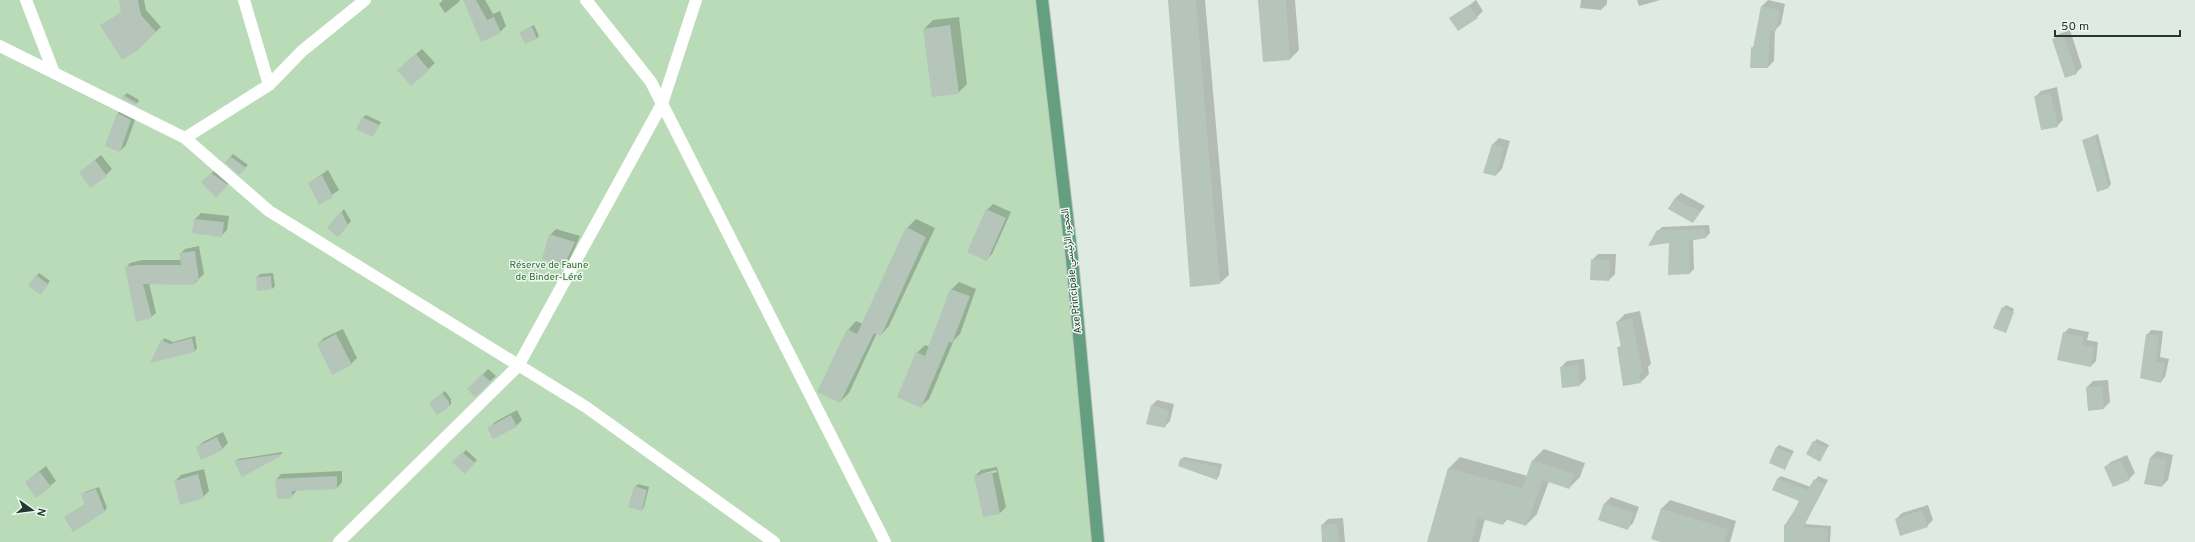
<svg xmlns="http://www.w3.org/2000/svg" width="2195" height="542" viewBox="0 0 2195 542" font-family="Overpass,'Noto Sans Arabic',sans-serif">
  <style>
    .green { fill: #b9dbb8 }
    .shadow { fill: #0003; fill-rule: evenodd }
    .building { fill: #b5c5ba }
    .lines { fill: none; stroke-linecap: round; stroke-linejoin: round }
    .primary-casing { stroke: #bcc4c0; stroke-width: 14 }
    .minor { stroke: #fff; stroke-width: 12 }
    .primary { stroke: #649f7f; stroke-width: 12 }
    .labels { text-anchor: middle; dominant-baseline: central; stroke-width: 3; stroke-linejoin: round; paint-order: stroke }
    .park-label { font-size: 10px; fill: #2c6f32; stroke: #eff7f1 }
    .street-label { font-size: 10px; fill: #213a2c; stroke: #eff7f1 }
  </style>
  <rect width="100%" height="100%" fill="#dfeae2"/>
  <!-- green -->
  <path class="green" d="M0,0H1042L1098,542H0Z"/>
  <!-- shadow -->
  <path class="shadow" d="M120,0H144L146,10L161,27L138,49L101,26L122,12Z
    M443,0H459L460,1L445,13L439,4Z
    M464,0H485L493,14L500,11L506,26L500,32Z
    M1168,0H1205L1229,275L1220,283Z
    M1259,0H1295L1299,50L1290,59Z
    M1476,0L1483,11L1477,17L1451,19Z
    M1581,0H1607V4L1601,10L1580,8Z
    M1637,0H1660L1639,6Z
    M1768,0L1785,4L1781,24L1775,30L1774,61L1768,67L1752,48L1754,45L1762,6Z
    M959,17L967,84L958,93L924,29L933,20Z
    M534,25L539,36L536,39L521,32Z
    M2070,30L2082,67L2076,73L2053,40L2059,34Z
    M422,49L435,63L411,85L404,64Z
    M2057,87L2063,120L2057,126L2035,97L2041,91Z
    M127,93L139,100V101L136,104L124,96Z
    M124,107L137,114L126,145L120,151L107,146L118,113Z
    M366,115L381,122L373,136L363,117Z
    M2098,134L2111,184L2109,187L2083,140Z
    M1499,138L1510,141L1502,169L1496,175L1485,172L1493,144Z
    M233,154L248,165L239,174L230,157Z
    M101,155L112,169L106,175L80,172Z
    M328,170L339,190L320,203L309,183Z
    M214,171L230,182L216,196L202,182Z
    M1681,193L1705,206L1693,222L1675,198Z
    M993,204L1011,212L992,254L986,260L987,210Z
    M344,209L351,221L341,233L329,228Z
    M201,213L229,216L227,230L221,236L195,219Z
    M916,219L935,228L889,326L881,335L877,333L849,393L840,402L848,330L856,321L863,324L907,228Z
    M1709,225L1710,233L1706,237L1693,239L1694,269L1690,273L1669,274L1670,242L1658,231L1662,227Z
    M556,229L580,236L570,259L564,265L550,235Z
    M199,246L204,274L194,284L149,283L156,313L151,317L126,268L130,263L142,260H181L180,254L185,249Z
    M1598,254H1616L1615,274L1609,280L1592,260Z
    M39,273L50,281L43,291L37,276Z
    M273,273L275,286L272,289L257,277L260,274Z
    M959,282L976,289L960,334L954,340L929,399L921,406L917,353L925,345L930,347L951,290Z
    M2006,305L2014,309L2006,332L2003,308Z
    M1640,311L1651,364L1648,367L1649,374L1641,382L1618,348L1621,345L1617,322L1625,314Z
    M2069,328L2089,332L2087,340L2098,342L2096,361L2091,366L2064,333Z
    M343,329L357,358L351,364L318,344L324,338Z
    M2151,330L2163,331L2160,357L2169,359L2165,377L2161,382L2147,335Z
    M195,336L197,348L195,351L152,361L164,338L173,342Z
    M1584,359L1586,379L1580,385L1561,367L1567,361Z
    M488,369L496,376L475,396L469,389Z
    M2108,380L2110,402L2104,408L2087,387L2093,381Z
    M445,391L451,399V404L448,407L430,403Z
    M1157,400L1174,404L1170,421L1164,427L1151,406Z
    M517,410L522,420L516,426L489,428L495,422Z
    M223,432L228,443L222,449L197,448L203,442Z
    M1817,439L1829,445L1820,460L1814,442Z
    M1779,445L1794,451L1785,468L1776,448Z
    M1544,449L1585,463L1580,477L1569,488L1549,481L1537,514L1526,525L1508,519L1503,524L1485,519L1479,542H1428L1449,468L1460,457L1528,476L1533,460Z
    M466,450L477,460L465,472L454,462Z
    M2157,451L2173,455L2168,480L2162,486L2151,457Z
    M283,452L280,455L235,461L238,459Z
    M2127,455L2135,473L2129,479L2105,467L2111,462Z
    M1184,457L1222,464L1219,476L1216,479L1181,459Z
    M46,466L56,481L50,486L26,482Z
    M997,467L1006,507L1000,513L975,476L981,470ZM996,470L997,472L981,476V474Z
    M204,469L209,491L203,497L175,481L181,475Z
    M342,471V482L337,488L297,490L291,497L276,480L281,474Z
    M1781,476L1811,487L1818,476L1828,480L1805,524L1831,526L1830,542H1788L1785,525L1801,500L1777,479Z
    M638,484L649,487L644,507L642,510L635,487Z
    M99,487L107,508L104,511L68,515L86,504L82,495L85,492Z
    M1611,497L1639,507L1633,523L1627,529L1605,503Z
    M1670,500L1736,521L1730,542H1664L1661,509Z
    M1928,505L1933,520L1927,526L1896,519L1902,513Z
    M1343,518L1345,542H1323L1322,525L1328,519Z"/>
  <!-- building -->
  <path class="building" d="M119,0H138L141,15L156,32L138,50L122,60L100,25L121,13Z
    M463,0H476L487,20L494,17L501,33L481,42Z
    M1168,0H1196L1220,284L1190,287Z
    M1258,0H1286L1290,60L1263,62Z
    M1469,5L1478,18L1458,31L1449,18Z
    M1761,6L1780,10L1776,31L1770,30L1768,68H1750L1751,47L1753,48Z
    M950,25L959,94L932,97L923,29Z
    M532,27L537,39L525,44L519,32Z
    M2064,36L2077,74L2065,78L2052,39Z
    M416,54L429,70L411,86L397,70Z
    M2051,93L2058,127L2041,130L2034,96Z
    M123,95L137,103L136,105L122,98Z
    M117,113L131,120L120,152L105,146Z
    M362,117L379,125L373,137L356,129Z
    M2095,136L2109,188L2097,192L2082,140Z
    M1492,144L1504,147L1496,176L1483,173Z
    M230,156L246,168L239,175L225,163Z
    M95,160L107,176L90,188L79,172Z
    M211,173L228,185L216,198L201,182Z
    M322,175L333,197L319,205L308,183Z
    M1675,198L1700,212L1693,223L1668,209Z
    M986,209L1006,218L987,261L967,252Z
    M341,211L348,225L338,237L327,228Z
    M194,219L224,222L222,237L192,233Z
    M906,227L926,237L881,336L874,333L840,403L817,392L847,329L857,334Z
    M1705,229L1706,238L1689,241L1690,274L1668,275L1669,243L1648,246L1657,230Z
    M549,234L575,242L564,266L542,259Z
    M195,251L199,280L195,281V285L143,284L152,318L136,322L125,267L137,265H181L179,253Z
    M1591,259L1610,260L1609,281L1590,280Z
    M36,275L48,284L41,295L28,286Z
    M271,276L272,289L257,291L256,277Z
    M950,289L970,296L952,343L949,342L921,408L897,397L916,352L925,356Z
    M2002,307L2014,312L2006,333L1993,328Z
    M1632,318L1643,373H1639L1641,383L1623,386L1617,347H1621L1616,322Z
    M2063,332L2084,337L2082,345L2094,347L2091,367L2057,360Z
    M336,334L352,365L332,375L317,344Z
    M2146,334L2159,335L2156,362L2165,363L2161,383L2140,378Z
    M192,338L195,352L150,363L161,340L170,344Z
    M1578,365L1580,386L1562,388L1560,367Z
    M482,374L491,382L475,397L467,389Z
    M2102,386L2104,409L2088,411L2086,387Z
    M442,393L449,402V407L437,415L429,403Z
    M1151,405L1169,410L1165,428L1146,424Z
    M511,415L517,427L493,439L487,428Z
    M217,437L223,450L201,460L196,447Z
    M1813,441L1827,448L1820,462L1806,454Z
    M1776,447L1792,454L1785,470L1769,463Z
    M462,452L475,463L465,474L452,462Z
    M280,454L281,456L242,477L234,461Z
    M2150,457L2167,460L2162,487L2144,484Z
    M1180,459L1219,467L1217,480L1178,466Z
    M1532,460L1574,474L1569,489L1543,480L1526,526L1505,519L1503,525L1478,518L1472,542H1427L1448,468L1522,488Z
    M2121,460L2130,480L2113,487L2104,467Z
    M40,472L51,487L36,498L25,482Z
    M992,472L1000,514L983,517L974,476Z
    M198,474L204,498L180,505L174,481Z
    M337,476V489L292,491V498L277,499L275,479Z
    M1777,479L1808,490L1814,479L1825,484L1803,527L1828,529L1827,542H1784V525H1787L1799,501L1772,490Z
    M634,486L647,490L642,511L628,507Z
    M96,489L105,512L73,532L64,517L85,505L81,494Z
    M1604,503L1634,513L1628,530L1598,520Z
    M1661,508L1728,529L1724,542H1660L1651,539Z
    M1922,510L1928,527L1900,536L1895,519Z
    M1337,523L1339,542H1322L1321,525Z"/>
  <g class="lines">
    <defs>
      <path id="primary" d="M1042,0L1072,259L1098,542"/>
    </defs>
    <!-- primary casing -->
    <use href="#primary" class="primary-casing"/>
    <!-- minor -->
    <path class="minor" d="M26,0L54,73
      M244,0L269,85
      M586,0L651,82L885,542
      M0,46L185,138L269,211L586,407L774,542
      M185,138L269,85L302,51L365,0
      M339,542L518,366L662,104L696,0"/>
    <!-- primary -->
    <use href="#primary" class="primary"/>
  </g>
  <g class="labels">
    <!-- park labels -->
    <g class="park-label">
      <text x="549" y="265">Réserve de Faune<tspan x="549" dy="12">de Binder-Léré</tspan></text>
    </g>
    <!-- street labels -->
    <g class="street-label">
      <text transform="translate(1072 271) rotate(-96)">Axe Principale المحور الرئيسي</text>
    </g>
  </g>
  <!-- north arrow -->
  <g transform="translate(32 510) rotate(104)" stroke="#eff7f1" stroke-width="3" paint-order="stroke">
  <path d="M0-3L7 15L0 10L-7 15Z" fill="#213a2c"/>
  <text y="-6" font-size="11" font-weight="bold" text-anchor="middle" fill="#213a2c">N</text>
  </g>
  <!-- scale -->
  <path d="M2055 30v6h125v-6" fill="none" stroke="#213a2c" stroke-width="2"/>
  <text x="2061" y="30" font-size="12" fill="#213a2c" stroke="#eff7f1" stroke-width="3" paint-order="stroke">50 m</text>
</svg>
